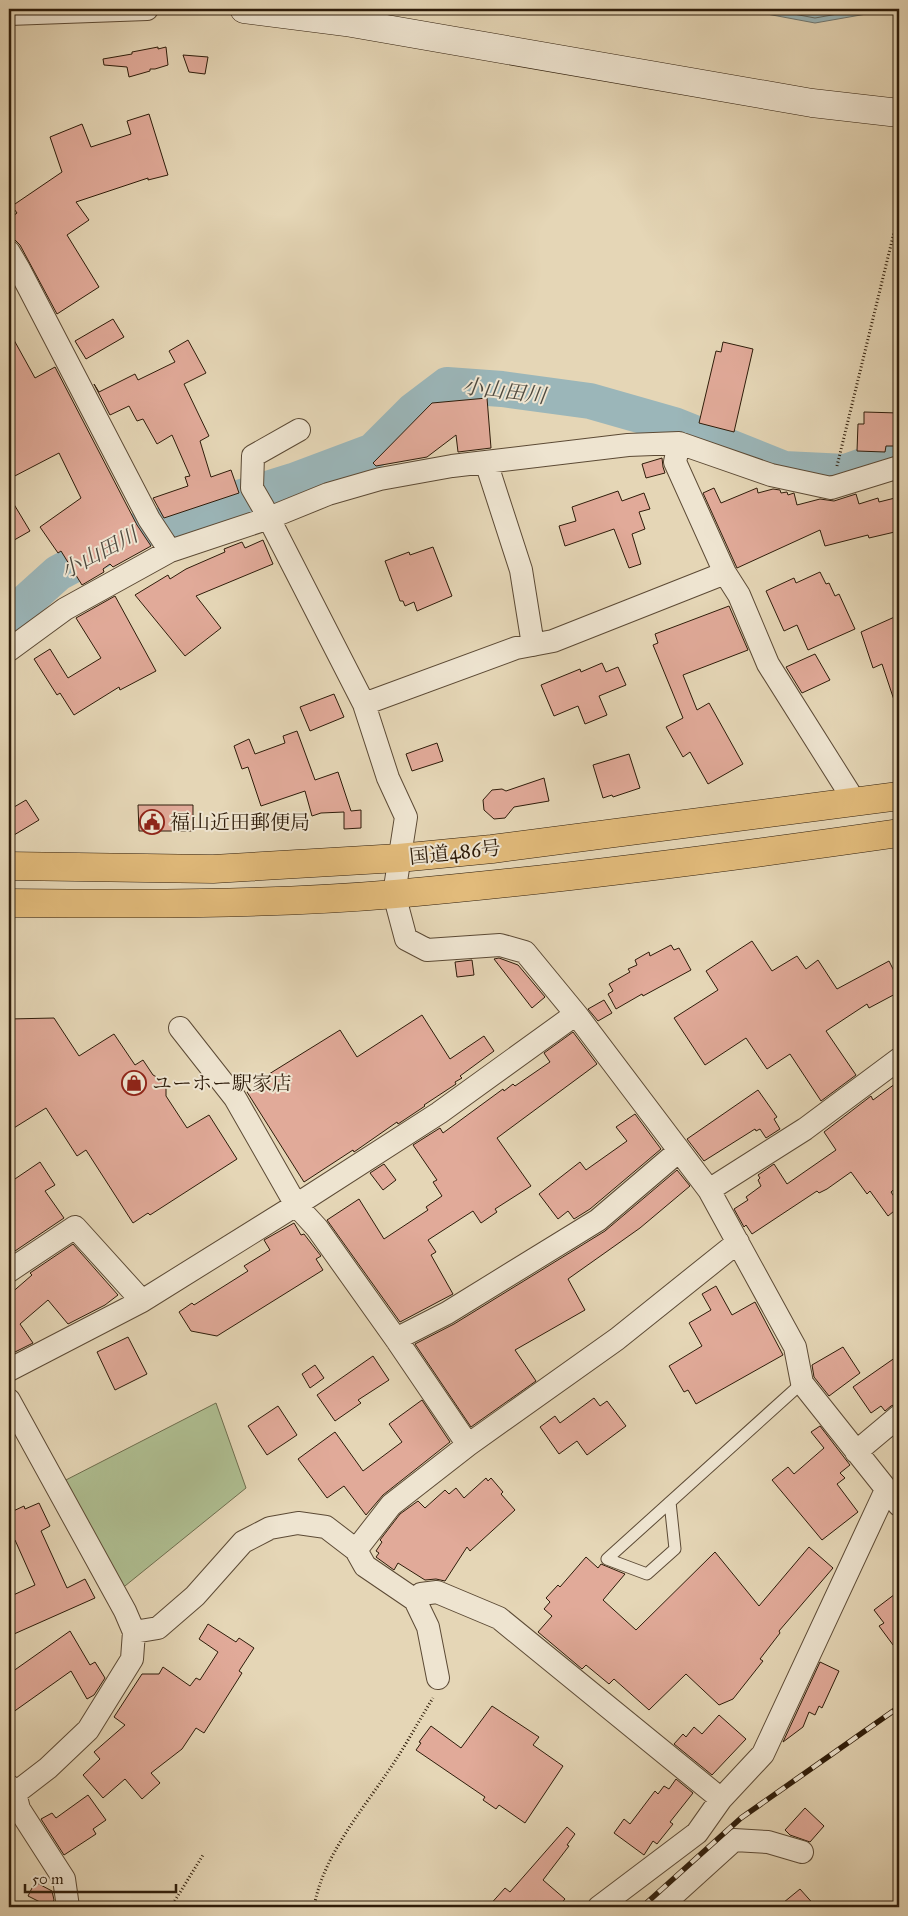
<svg xmlns="http://www.w3.org/2000/svg" width="908" height="1916" viewBox="0 0 908 1916" font-family="'IM FELL Great Primer','Noto Serif JP',serif">
  <style>
    .green { fill: #afbf92; stroke: #6e6e4e }
    .water { fill: #9bb6b9; stroke: #6f7873 }
    .lines { fill: none; stroke-linecap: round; stroke-linejoin: round }
    .shore { stroke: #646962; stroke-width: 1 }
    .river { stroke: #9bb6b9; stroke-width: 36 }
    .building { fill: #e1aa99; stroke: #2e1c0a }
    .lane-casing { stroke: #5c4a35; stroke-width: 13 }
    .street-casing { stroke: #5c4a35; stroke-width: 24 }
    .secondary-casing { stroke: #2e1c0a; stroke-width: 29 }
    .highway-casing { stroke: #2e1c0a; stroke-width: 29 }
    .path { stroke: #2e1c0a; stroke-width: 3; stroke-dasharray: 1 2.5; stroke-linecap: butt }
    .lane { stroke: #eee4d0; stroke-width: 11 }
    .street { stroke: #eee4d0; stroke-width: 22 }
    .secondary { stroke: #eee4d0; stroke-width: 28 }
    .highway { stroke: #e2bb7b; stroke-width: 28 }
    .rail-casing { stroke: #2e1c0a; stroke-width: 5.5 }
    .rail { stroke: #eee4d0; stroke-width: 4; stroke-dasharray: 11; stroke-linecap: butt }
    .labels { text-anchor: middle; dominant-baseline: central; stroke-width: 4; stroke-linejoin: round; paint-order: stroke }
    .poi-label { font-size: 20px; fill: #2e1c0a; stroke: #eee4d0; text-anchor: start }
    .street-label { font-size: 20px; fill: #2e1c0a; stroke: #eee4d0 }
    .water-label { font-size: 21px; font-style: italic; fill: #4f4a3f; stroke: #eee4d0 }
  </style>
  <rect width="100%" height="100%" fill="#e5d6b6"/>
  <filter id="stains"><feTurbulence type="fractalNoise" baseFrequency=".004" numOctaves="4"/><feColorMatrix values="0 0 0 0 .2 0 0 0 0 .09 0 0 0 0 .02 0 0 0 .5 -.17"/></filter>
  <radialGradient id="worn" r=".72"><stop offset=".6" stop-color="#630" stop-opacity="0"/><stop offset="1" stop-color="#630" stop-opacity=".3"/></radialGradient>
  <!-- green -->
  <path class="green" d="M216,1403L246,1488L120,1590L62,1482Z"/>
  <!-- water -->
  <path class="water" d="M740,9H895L815,23Z"/>
  <g class="lines">
    <!-- shore -->
    <path class="shore" d="M767,9L815,18L866,9"/>
    <!-- river -->
    <path class="river" d="M9,617L58,573L139,530L177,522L229,501L293,481L373,451L414,410L447,385L502,389L590,401L674,425L784,469L846,472L899,453"/>
  </g>
  <!-- building -->
  <path class="building" d="M158,47V49L166,47L168,65L155,69H150V71L129,77L127,67L104,65L103,59L132,54V52Z
    M183,55L208,57L205,74L189,72Z
    M149,114L168,175L148,180V178L76,202L89,220L67,235L99,287L57,314L20,245L15,240L9,239V219L17,213L12,206L62,172L50,137L82,124L91,147L131,134L127,121Z
    M113,319L124,337L86,359L75,341Z
    M9,331L35,378L55,367L137,525L151,546L113,567L110,564L103,569L104,572L82,585L61,551L58,553L40,527L81,498L59,453L9,479Z
    M188,340L206,373L184,384L209,436L200,441L211,477L231,470L239,493L164,518L153,498L188,486L185,477L190,476L172,435L157,444L143,419L137,421L129,406L110,415L94,384L99,392L135,374L138,380L175,362L169,351Z
    M723,342L753,349L734,432L699,423L716,351L721,352Z
    M487,398L491,448L458,452L456,435L427,457L376,466L373,463L432,403Z
    M864,412L899,413V446H886L885,452L857,451L858,424H864Z
    M662,458L663,467L665,473L646,478L642,464Z
    M714,488L721,503L757,488L758,493L773,489L780,490L781,493L787,492L788,495L794,493L797,505L820,499L834,501L856,494L859,504L878,498L879,502L899,497V531L869,538L868,535L825,546L820,530L737,568L703,493Z
    M618,491L622,501L644,493L650,509L639,512L645,529L632,534L641,564L629,568L614,529L565,546L559,526L576,521L572,507Z
    M9,496L30,531L9,543Z
    M263,540L273,564L196,596L221,628L185,656L135,595L168,575L170,579L186,569L225,552L224,549L242,542L245,548Z
    M433,547L452,596L417,611L414,602L405,606L403,601H400L385,561L409,552L410,555Z
    M820,572L826,584L829,583L835,596L839,594L855,629L808,650L797,625L784,631L766,591L794,578L796,583Z
    M115,596L156,671L120,690L119,687L74,715L60,693L57,695L34,659L50,649L68,678L101,658L76,618Z
    M729,606L748,650L683,675L697,710L709,703L743,764L708,784L690,752L683,757L666,727L683,718L653,645L658,643L655,634Z
    M899,615V705L896,706L882,664L873,668L861,632Z
    M815,654L830,680L802,693L786,667Z
    M602,663L606,672L618,667L626,685L599,696L607,715L585,724L578,706L554,716L541,685L580,669L581,672Z
    M334,694L344,717L310,731L300,707Z
    M297,731L315,780L338,772L351,811L361,810V828L344,829V812L321,813L312,816L305,791L261,806L248,767L242,769L234,746L249,739L255,754L285,743L283,736Z
    M437,743L443,761L412,771L406,754Z
    M629,754L640,788L613,797L612,795L603,798L593,765Z
    M544,778L549,801L514,807L505,818L494,819L484,810L483,800L492,790L502,789L506,791Z
    M26,800L39,820L9,838V810Z
    M138,805H193V831H139Z
    M752,941L772,971L797,956L806,969L818,960L837,989L889,961L899,981V992L869,1008L867,1004L826,1031L856,1075L821,1101L790,1054L767,1069L746,1038L705,1065L674,1018L718,990L706,971Z
    M671,945L674,950L679,948L691,970L643,996L642,994L616,1009L608,994L613,991L609,984L630,972L628,969L637,965L635,960L649,952L650,956Z
    M499,958L518,965L545,997L532,1008L494,959Z
    M472,960L474,975L457,977L455,962Z
    M604,1000L612,1013L598,1021L588,1009Z
    M422,1015L450,1059L484,1036L494,1051L460,1076L462,1078L455,1082L456,1084L424,1105L425,1106L398,1124L397,1122L354,1152L353,1150L304,1182L247,1092L262,1082L261,1079L340,1030L357,1057Z
    M54,1018L79,1056L114,1034L135,1065L143,1060L153,1075L166,1082V1096L187,1128L209,1115L237,1159L150,1215L148,1213L133,1223L86,1150L77,1156L46,1108L9,1131V1019Z
    M573,1032L597,1064L497,1138L531,1186L495,1209L497,1212L481,1223L473,1211L428,1240L436,1252L431,1255L453,1294L400,1322L327,1220L359,1199L384,1239L428,1210L426,1207L442,1196L433,1182L437,1180L413,1145L440,1128L443,1133L503,1089L504,1091L513,1084L515,1086L550,1062L544,1053Z
    M899,1081V1185L891,1192L899,1204V1207L888,1216L870,1191L867,1194L851,1172L827,1189L819,1193L817,1191L752,1234L746,1225L744,1227L734,1209L748,1200L746,1197L761,1186L758,1180L760,1178L758,1175L774,1164L787,1184L836,1150L824,1132L871,1096L873,1100Z
    M758,1090L777,1117L774,1119L780,1129L766,1138L760,1129L756,1131L755,1129L704,1161L687,1139Z
    M635,1114L661,1149L590,1209L574,1219L568,1211L558,1219L539,1194L580,1162L586,1170L627,1141L616,1127Z
    M40,1162L55,1185L45,1191L64,1218L15,1251L9,1241V1183Z
    M384,1164L396,1180L383,1190L370,1173Z
    M677,1170L690,1186L640,1228L568,1279L585,1310L515,1350L536,1381L471,1427L415,1344L454,1324L605,1231Z
    M294,1223L301,1235L304,1234L321,1256L316,1259L323,1270L217,1336L191,1331L179,1312L192,1303L194,1305L248,1271L244,1266L270,1250L264,1240Z
    M73,1244L118,1295L105,1305L68,1324L48,1300L20,1324L33,1343L9,1355V1295L32,1275L30,1273Z
    M716,1286L732,1315L755,1302L783,1355L696,1404L688,1390L684,1392L669,1366L702,1346L689,1323L711,1310L702,1294Z
    M128,1337L147,1374L115,1390L97,1352Z
    M843,1347L860,1373L829,1396L814,1377L812,1365Z
    M899,1355V1403L891,1406L885,1411L881,1406L871,1413L853,1387Z
    M373,1356L389,1380L358,1400L361,1403L335,1421L317,1395Z
    M315,1365L324,1378L310,1388L302,1374Z
    M594,1398L600,1406L607,1401L626,1426L587,1455L577,1441L559,1454L540,1427L555,1416L560,1423Z
    M422,1400L450,1442L383,1495L366,1515L344,1486L327,1498L298,1459L335,1432L363,1471L402,1442L389,1424Z
    M278,1406L297,1435L267,1455L248,1426Z
    M820,1426L850,1465L840,1473L845,1478L837,1484L858,1512L822,1540L772,1480L788,1467L794,1474L824,1448L811,1432Z
    M486,1478L488,1481L491,1478L503,1492L501,1494L515,1510L470,1551L467,1547L445,1581L436,1579L425,1580L398,1563L394,1570L376,1557L379,1553L376,1551L382,1542L380,1540L400,1514L418,1501L425,1508L445,1490L449,1494L456,1488L464,1498Z
    M39,1503L50,1526L41,1531L67,1588L85,1579L95,1598L14,1634L9,1623V1597L35,1585L15,1540L9,1543V1513L24,1506L25,1509Z
    M809,1547L833,1568L779,1631L780,1633L760,1659L763,1661L733,1699L719,1705L686,1674L649,1710L614,1679L609,1684L586,1665L582,1669L538,1632L552,1616L544,1609L550,1602L546,1598L558,1585L560,1587L586,1557L598,1568L601,1564L625,1574L603,1600L636,1630L715,1552L759,1606Z
    M899,1591V1653L879,1626L884,1623L874,1610Z
    M208,1624L236,1642L239,1638L254,1648L239,1671L242,1673L204,1733L196,1728L182,1749L151,1773L160,1783L142,1799L125,1779L103,1798L83,1775L100,1759L94,1752L125,1725L114,1717L142,1674H159L163,1667L190,1686L196,1678L200,1680L218,1652L199,1639Z
    M70,1631L90,1665L95,1662L105,1678L94,1695L87,1699L71,1671L9,1715V1674Z
    M820,1662L839,1671L822,1708L819,1706L815,1715L809,1712L803,1727L783,1742Z
    M492,1706L539,1737L533,1745L563,1766L525,1823L499,1805L496,1809L483,1800L485,1797L416,1750L421,1743L419,1742L431,1726L461,1748Z
    M719,1715L746,1739L712,1775L674,1744L683,1734L686,1737L694,1727L702,1734Z
    M676,1779L693,1793L670,1822L673,1824L657,1844L653,1841L644,1855L614,1833L624,1819L630,1824L655,1791L658,1794L664,1786L669,1789Z
    M88,1795L106,1820L93,1829L96,1834L64,1855L41,1819L52,1813L56,1818Z
    M805,1808L824,1826L810,1842L790,1835L785,1830Z
    M567,1827L575,1834L567,1845L569,1846L543,1880L565,1899L558,1907H543L535,1901L529,1907H488L505,1888L510,1892Z
    M35,1882L52,1891L54,1900L50,1907L28,1896Z
    M800,1889L816,1907H778Z"/>
  <g class="lines">
    <defs>
      <path id="lane" d="M670,1502L675,1549L647,1574L607,1559L802,1383"/>
      <path id="street" d="M9,14L147,9
        M9,252L19,269L149,519L170,551
        M299,430L253,456L252,488L263,507L364,704L388,778L406,817L394,894L406,939L427,950L500,945L525,952L576,1014L709,1190L795,1347L802,1383L899,1505
        M679,443L675,462L725,573L739,595L768,664L855,802
        M486,462L521,570L533,645
        M9,650L65,609L170,551L269,518L328,494L380,479L452,466L628,445L679,443L771,475L831,488L899,467
        M364,704L516,648L553,641L725,573
        M180,1028L235,1098L296,1205L317,1228L396,1339L468,1445
        M709,1190L805,1129L899,1059
        M9,1271L75,1227L142,1301
        M396,1339L447,1313L598,1220L679,1151
        M9,1370L142,1301L296,1205L439,1113L576,1014
        M9,1400L125,1611L134,1632L132,1659L88,1730L48,1768L9,1798
        M856,1452L899,1416
        M356,1550L391,1505L468,1445L617,1339L738,1242
        M415,1600L421,1594L437,1592L499,1618L721,1799
        M134,1632L158,1628L195,1596L243,1542L270,1528L298,1523L326,1527L356,1550L365,1566L415,1600L428,1627L438,1678
        M9,1786L15,1793L19,1809L64,1879L68,1907
        M599,1907L697,1833L721,1799L763,1754L886,1490
        M660,1907L734,1840L768,1842L802,1852"/>
      <path id="secondary" d="M244,9L346,22L812,103L899,113"/>
      <path id="highway" d="M9,866L213,869L399,858L492,849L899,796
        M9,903C137,904 267,905 395,894C564,879 732,857 899,833"/>
    </defs>
    <!-- lane casing -->
    <use href="#lane" class="lane-casing"/>
    <!-- street casing -->
    <use href="#street" class="street-casing"/>
    <!-- secondary casing -->
    <use href="#secondary" class="secondary-casing"/>
    <!-- highway casing -->
    <use href="#highway" class="highway-casing"/>
    <!-- path -->
    <path class="path" d="M837,466L899,212
      M171,1907L203,1855
      M314,1907C323,1856 361,1812 389,1770C405,1747 418,1722 433,1698"/>
    <!-- lane -->
    <use href="#lane" class="lane"/>
    <!-- street -->
    <use href="#street" class="street"/>
    <!-- secondary -->
    <use href="#secondary" class="secondary"/>
    <!-- highway -->
    <use href="#highway" class="highway"/>
    <defs>
      <path id="rail" d="M642,1907L741,1818L899,1707"/>
    </defs>
    <!-- rail casing -->
    <use href="#rail" class="rail-casing"/>
    <!-- rail -->
    <use href="#rail" class="rail"/>
  </g>
  <!-- icons -->
  <defs>
    <symbol id="civic-ring" viewBox="-11 -11 22 22"><circle r="9.5" fill="#eee4d0" stroke="#8f2418" stroke-width="1.5"/><path d="M-.6-6.5H3V-4.5H.6V-3L4-1V1h2V6H-6V1h2V-1L-.6-3ZM-1.2 2.5V6h2.4V2.5Z" fill="#8f2418"/></symbol>
    <symbol id="shop-ring" viewBox="-11 -11 22 22"><circle r="9.5" fill="#eee4d0" stroke="#8f2418" stroke-width="1.5"/><path d="M-5-2.5h2.3a2.7 3.5 0 0 1 5.4 0H5L5.5 6h-11ZM-1.5-2.5h3a1.5 2.3 0 0 0-3 0Z" fill="#8f2418"/></symbol>
  </defs>
  <g fill-rule="evenodd">
    <use href="#civic-ring" x="138" y="808" width="28" height="28"/>
    <use href="#shop-ring" x="120" y="1069" width="28" height="28"/>
  </g>
  <g class="labels">
    <!-- poi labels -->
    <g class="poi-label">
      <text x="170" y="822">福山近田郵便局</text>
      <text x="152" y="1083">ユーホー駅家店</text>
    </g>
    <!-- street labels -->
    <g class="street-label">
      <text transform="translate(455 852) rotate(-6)">国道486号</text>
    </g>
    <!-- water labels -->
    <g class="water-label">
      <text transform="translate(504 391) rotate(7)">小山田川</text>
      <text transform="translate(99 553) rotate(-28)">小山田川</text>
    </g>
  </g>
  <!-- margin -->
  <rect width="908" height="1916" fill="none" stroke="#e5d6b6" stroke-width="30"/>
  <rect x="10" y="10" width="888" height="1896" fill="none" stroke="#2e1c0a" stroke-width="2.5"/>
  <rect x="15" y="15" width="878" height="1886" fill="none" stroke="#2e1c0a"/>
  <!-- scale -->
  <path d="M25 1884v8h151v-8" fill="none" stroke="#2e1c0a" stroke-width="2.5"/>
  <text x="32" y="1884" font-size="15" fill="#2e1c0a" stroke="#eee4d0" stroke-width="4" paint-order="stroke">50 m</text>
  <rect width="100%" height="100%" filter="url(#stains)"/>
  <rect width="100%" height="100%" fill="url(#worn)"/>
</svg>
